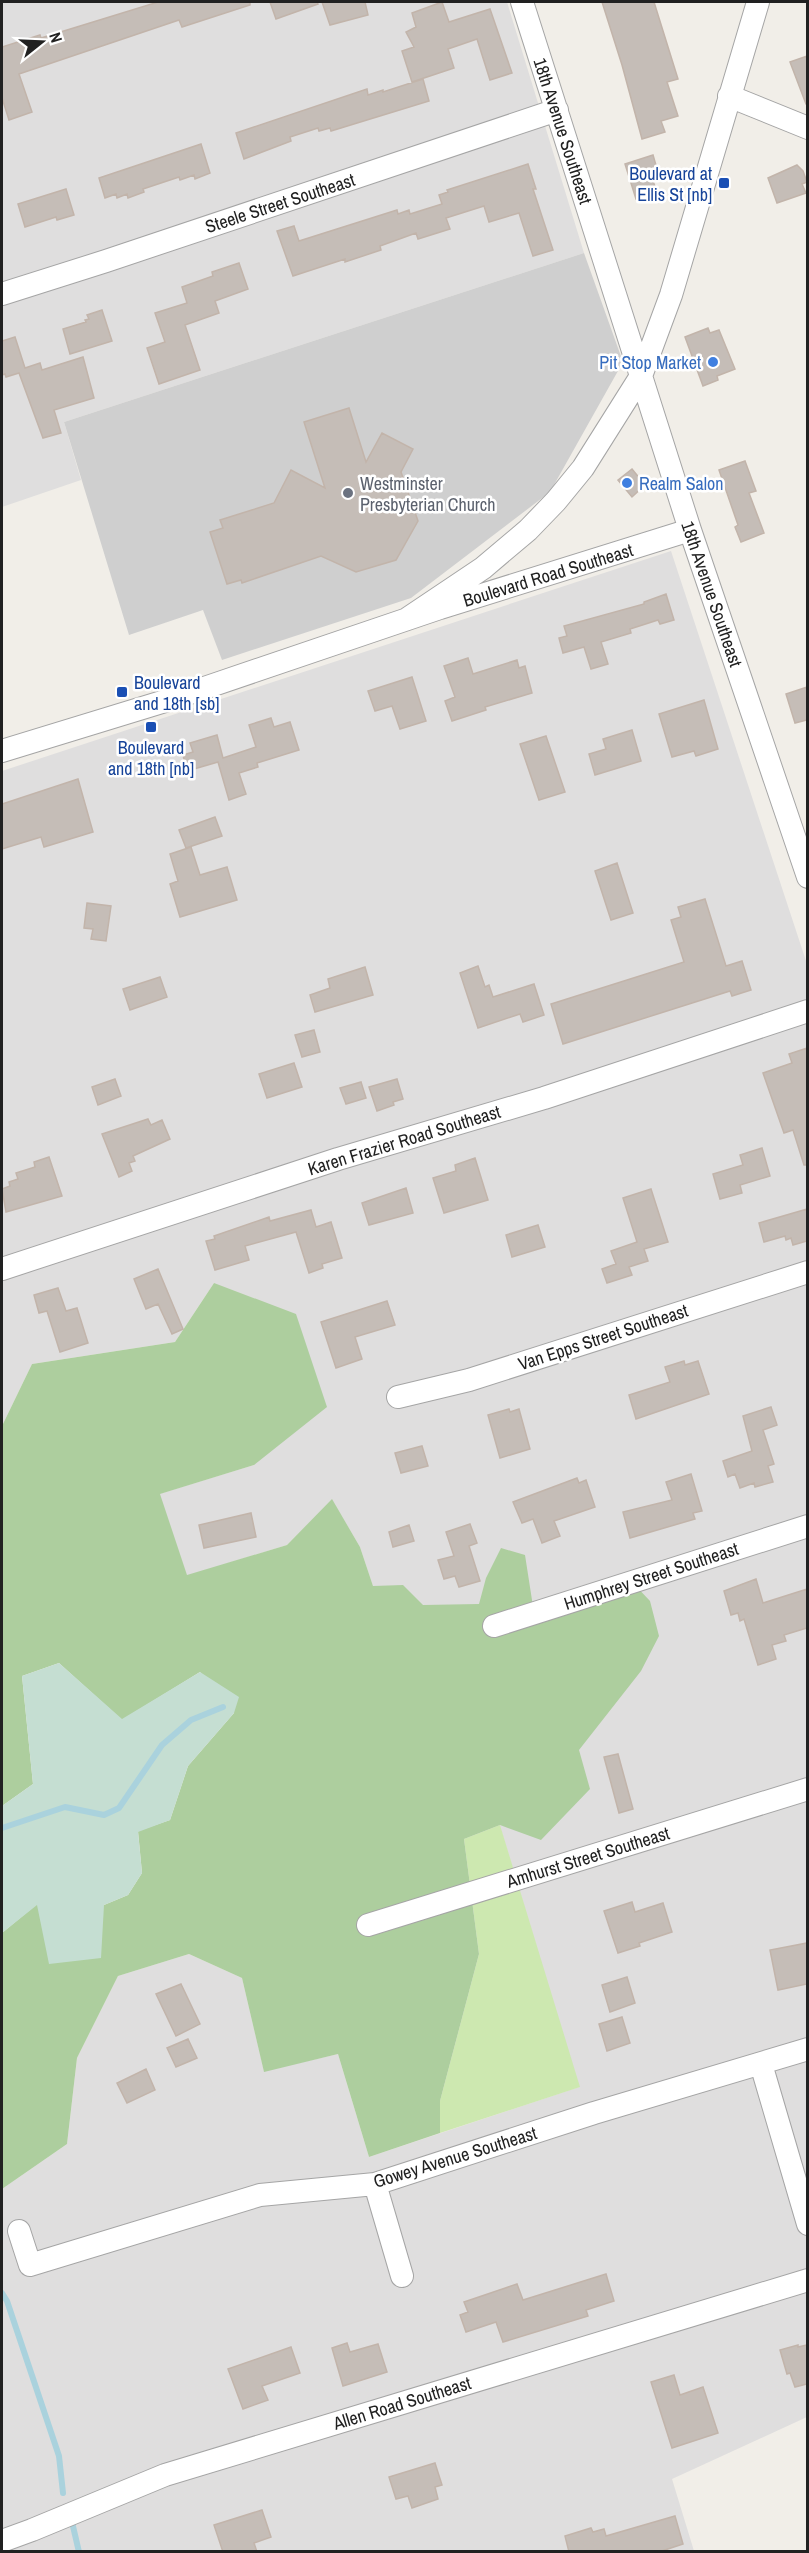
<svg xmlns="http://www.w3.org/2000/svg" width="809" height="2553" viewBox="0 0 809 2553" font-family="'Archivo Narrow',sans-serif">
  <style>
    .residential { fill: #dfdede }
    .religious { fill: #cfcfcf }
    .grass { fill: #cde8b0 }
    .forest { fill: #adce9e }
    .wetland { fill: #c5ded2 }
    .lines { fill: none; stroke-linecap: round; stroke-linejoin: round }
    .stream { stroke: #aad2dd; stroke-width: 6 }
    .building { fill: #c5bdb7; stroke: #c2b4aa; stroke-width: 1.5 }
    .minor-casing { stroke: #a5a5a5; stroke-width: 24 }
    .minor { stroke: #fff; stroke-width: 22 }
    .transit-dot { fill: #1a4fb4; stroke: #fff; stroke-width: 2 }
    .shop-dot { fill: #3f7fe0; stroke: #fff; stroke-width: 2 }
    .worship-dot { fill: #6b7280; stroke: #fff; stroke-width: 2 }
    .labels { text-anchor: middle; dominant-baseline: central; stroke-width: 5; stroke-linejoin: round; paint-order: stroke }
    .street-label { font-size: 18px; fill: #212121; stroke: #fff }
    .transit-label { font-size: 18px; fill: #164399; stroke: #fff; text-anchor: end }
    .shop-label { font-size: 18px; fill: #366cbe; stroke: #fff; text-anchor: end }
    .worship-label { font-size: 18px; fill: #5b616d; stroke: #fff; text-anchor: start }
  </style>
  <rect width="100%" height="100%" fill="#f1eee8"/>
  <!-- residential -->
  <path class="residential" d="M2,2H507L584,253L64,422L81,480L2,507Z
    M671,551L808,967L807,2417L672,2479L694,2551H2V2189L67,2144L77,2058L118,1976L189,1954L242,1978L264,2071L338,2054L369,2157L579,2087L441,1632L393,1647L360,1547L332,1500L287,1545L187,1576L159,1494L254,1465L214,1283L175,1342L32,1364L2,1426V771Z"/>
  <!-- religious -->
  <path class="religious" d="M584,253L623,362L550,492L411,598L222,660L203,610L129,635L64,422Z"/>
  <!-- grass -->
  <path class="grass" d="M500,1825L580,2087L440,2133V2101L479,1954L464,1839Z"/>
  <!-- forest -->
  <path class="forest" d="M214,1283L296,1314L327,1407L254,1465L160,1494L187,1575L287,1545L332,1499L360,1547L373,1586L403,1585L423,1605L479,1604L486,1578L501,1548L525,1555L534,1613L632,1582L650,1601L659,1636L641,1671L579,1750L590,1789L541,1840L500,1825L464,1839L479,1954L440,2101V2133L369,2157L338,2054L264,2072L242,1978L189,1954L118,1976L77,2058L67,2144L2,2189V1933L37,1904L104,1905L128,1895L142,1873L138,1831L170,1820L188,1766L234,1713L200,1672L122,1720L59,1663L22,1676L33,1784L2,1806V1426L32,1364L175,1342Z"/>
  <!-- wetland -->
  <path class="wetland" d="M59,1663L122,1719L200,1672L239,1697L234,1713L188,1766L170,1820L138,1832L142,1873L128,1895L104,1905L101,1958L49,1964L37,1905L2,1933V1806L33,1784L22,1676Z"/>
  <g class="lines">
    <!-- stream -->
    <path class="stream" d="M2,1828L65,1807L104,1815L119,1808L162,1745L191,1720L223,1707
      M2,2293L7,2301L59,2456L63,2493
      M72,2522L79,2552"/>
  </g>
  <!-- building -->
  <path class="building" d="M158,2H250V5L182,27L179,20L19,74L32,112L9,120L2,98V47L40,35L41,38Z
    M270,2H317L318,4L276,19Z
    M322,2H365L368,15L330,25Z
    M442,2L449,22L490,9L512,73L490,80L477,39L448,49L454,68L412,82L402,51L414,47L406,32L416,27L412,13Z
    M602,2H654L678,79L667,82L678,116L661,121L665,132L642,139L622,65Z
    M807,56V104H806L790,62Z
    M423,79L429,101L331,131L330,128L319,131L318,128L290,137L291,141L244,159L236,133L367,89L368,95L383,90V92Z
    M201,144L210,173L195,179L194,175L180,180L179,177L143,189L144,192L128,198L127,194L117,198L116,194L105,198L99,178Z
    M653,155L660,179L653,181L657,192L636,199L625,164Z
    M528,164L536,189H533L553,250L533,256L519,213L489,222L484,206L446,218L450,229L418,239L416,233L380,246L381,250L345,262V259L293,276L277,231L294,226L299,241L397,210L398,214L409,210L410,214L442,204L439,195L448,192L447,190Z
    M797,165L803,171L807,182L802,184L806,193L777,203L768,178Z
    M66,189L74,215L57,220L56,217L25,227L18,204Z
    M239,263L248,289L215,301L219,313L185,325L200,370L159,384L147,348L165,342L155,313L187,303L182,287L213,276L212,272Z
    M102,310L112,341L70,354L63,329L86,322L85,320L89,319L87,315Z
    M708,328L710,333L719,330L735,369L717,376L718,380L703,386L685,337Z
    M15,337L25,368L40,363L42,370L83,357L94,398L54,410L61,433L43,438L19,373L6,377L5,374L2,375V341Z
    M349,408L366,462L382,433L413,449L401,472L418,521L396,560L356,572L321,556L242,583L241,580L227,584L210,532L223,528L220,520L274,503L291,470L325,488L304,422Z
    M745,461L756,491L749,493L764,533L741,542L735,527L738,525L719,470Z
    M632,469L645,485L632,497L618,480Z
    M666,594L674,620L660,624L658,620L630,629L631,633L601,642L608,664L591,669L584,647L563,653L559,638L567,636L564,626L644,604V602Z
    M468,658L473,674L517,660L519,668L525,666L532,693L485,707L486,710L452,721L445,701L455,697L444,666Z
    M412,677L426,721L400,729L392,706L375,711L368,691Z
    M807,687V720L795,723L786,694Z
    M704,700L718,749L696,756L694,751L672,757L659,714Z
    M271,718L274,727L290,722L299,750L257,763L258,767L239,773L246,794L229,800L218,762L187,771L183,755L193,752L190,743L217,735L223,758L256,747L249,725Z
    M632,730L641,761L595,775L589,754L606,749L603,739Z
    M546,736L565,792L539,800L520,744Z
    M78,779L93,832L44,847L41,837L2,849V804Z
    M215,817L222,836L186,848L179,830Z
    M191,847L200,875L227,867L237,900L180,917L170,884L178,881L170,854Z
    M617,863L633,913L611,920L595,871Z
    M705,899L726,966L742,961L751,990L732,996L730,991L563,1044L551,1004L684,962L671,920L681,917L678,907Z
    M87,903L111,906L106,941L91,939L93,929L84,928Z
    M478,966L485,987L489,985L493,997L534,984L544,1015L523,1022L520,1014L478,1028L460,973Z
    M365,967L373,995L315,1012L310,995L330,988L328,979Z
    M160,977L167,997L130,1010L123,989Z
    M314,1030L320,1052L302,1057L295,1035Z
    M807,1048V1165H804L793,1130L784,1133L763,1073L792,1063L789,1054Z
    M294,1063L302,1087L267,1098L259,1074Z
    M115,1079L121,1096L98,1105L92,1087Z
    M397,1079L403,1099L393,1102L394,1105L377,1111L369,1087Z
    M361,1082L366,1098L346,1104L340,1088Z
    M148,1119L151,1125L162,1120L170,1139L133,1156L135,1161L129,1163L132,1171L119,1177L102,1134Z
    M762,1148L770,1176L740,1185L742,1193L720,1199L713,1174L743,1165L740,1155Z
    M49,1157L62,1196L6,1212L2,1189L10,1186L9,1182L18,1179L16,1173L35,1167L34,1162Z
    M475,1158L488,1200L444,1213L433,1178L456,1171L455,1165Z
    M406,1188L413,1213L369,1225L362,1203Z
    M651,1189L668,1242L644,1249L648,1261L629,1267L632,1275L607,1283L602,1269L616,1264L611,1251L637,1242L623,1198Z
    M807,1209V1241L793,1245L791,1238L786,1240L785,1236L764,1242L759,1223Z
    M311,1210L316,1227L331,1222L342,1258L322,1264L323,1268L309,1273L296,1232L245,1246L249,1260L215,1270L206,1241L215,1239L214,1236L269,1217L270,1221Z
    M538,1225L545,1247L512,1257L506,1235Z
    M158,1269L183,1329L172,1334L158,1304L146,1309L134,1279Z
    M58,1288L66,1311L77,1308L88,1343L60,1352L47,1311L39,1313L34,1295Z
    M387,1301L395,1325L355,1337L362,1359L336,1368L321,1322Z
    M684,1361L685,1365L698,1361L709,1394L636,1419L629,1395L670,1382L665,1367Z
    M771,1407L777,1425L763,1430L774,1464L768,1466L773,1482L755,1487L754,1483L740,1488L735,1474L728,1477L723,1461L752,1451L743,1416Z
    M509,1409L510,1412L519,1409L530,1449L500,1458L488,1415Z
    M422,1446L428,1466L401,1473L395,1453Z
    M691,1474L702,1511L693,1513L695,1519L630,1538L623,1512L672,1500L666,1482Z
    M577,1478L579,1483L586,1480L595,1507L554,1521L560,1536L542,1543L533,1519L522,1523L513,1502Z
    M251,1513L256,1537L204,1548L199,1525Z
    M470,1524L477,1543L469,1546L480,1581L459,1587L455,1576L444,1579L438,1560L454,1556L446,1532Z
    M409,1525L414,1541L393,1547L389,1532Z
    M756,1579L763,1603L807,1589V1628L784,1635L786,1641L772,1645L776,1659L758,1665L744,1619L740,1621L738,1613L731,1615L724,1591Z
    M618,1754L633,1809L619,1813L604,1757Z
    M632,1902L635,1912L663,1903L672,1932L639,1943L640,1946L618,1953L604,1911Z
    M807,1943V1984L778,1990L770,1950Z
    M627,1977L635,2003L610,2012L602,1985Z
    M181,1984L200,2024L176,2036L156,1994Z
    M622,2017L630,2043L607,2051L599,2024Z
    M188,2039L197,2058L176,2067L167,2048Z
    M146,2069L155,2090L127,2103L117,2083Z
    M606,2274L614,2301L586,2310L588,2316L503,2342L496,2322L466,2332L460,2315L468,2312L464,2302L517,2284L523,2300Z
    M347,2343L350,2352L378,2344L387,2372L343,2386L332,2348Z
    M798,2345V2347L807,2345V2384L795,2387L790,2373L787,2374L780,2350Z
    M291,2347L300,2373L262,2386L268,2400L243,2409L228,2369Z
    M674,2375L680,2395L703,2387L718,2433L672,2448L651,2382Z
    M435,2463L442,2485L435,2487L438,2499L412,2508L408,2496L396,2499L389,2477Z
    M262,2510L271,2537L254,2543L257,2552H223L214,2525Z
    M675,2516L683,2544L659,2552H569L565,2536L591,2528L593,2532L604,2529L606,2536Z"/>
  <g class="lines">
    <defs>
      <path id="minor" d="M522,2L690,530L808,877
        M729,96L808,128
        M2,294L106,261L557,110
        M407,619L483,568L528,530L556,501L583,468L641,376L671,295L758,2
        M2,751L175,698L440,608L690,530
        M2,1269L338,1159L544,1098L808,1011
        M398,1397L469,1380L808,1272
        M494,1626L808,1526
        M368,1925L808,1789
        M761,2064L808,2224
        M375,2184L402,2276
        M19,2231L30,2265L260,2195L375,2184L594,2113L808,2049
        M2,2541L32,2530L165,2475L808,2280"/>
    </defs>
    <!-- minor casing -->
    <use href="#minor" class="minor-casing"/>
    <!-- minor -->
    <use href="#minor" class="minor"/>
  </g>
  <!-- markers -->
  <g class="transit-dot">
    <rect x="718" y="177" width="12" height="12" rx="3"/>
    <rect x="116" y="686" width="12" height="12" rx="3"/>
    <rect x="145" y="721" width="12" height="12" rx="3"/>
  </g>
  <g class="shop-dot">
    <circle cx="713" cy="362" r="6"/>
    <circle cx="627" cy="483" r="6"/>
  </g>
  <circle class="worship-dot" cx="348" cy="493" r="6"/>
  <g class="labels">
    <!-- street labels -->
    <g class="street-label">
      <text transform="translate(563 131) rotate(72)">18th Avenue Southeast</text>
      <text transform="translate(280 203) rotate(-18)">Steele Street Southeast</text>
      <text transform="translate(548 575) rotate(-17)">Boulevard Road Southeast</text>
      <text transform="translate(712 594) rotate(71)">18th Avenue Southeast</text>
      <text transform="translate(404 1140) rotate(-17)">Karen Frazier Road Southeast</text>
      <text transform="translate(603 1337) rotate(-18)">Van Epps Street Southeast</text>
      <text transform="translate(651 1576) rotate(-18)">Humphrey Street Southeast</text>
      <text transform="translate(588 1857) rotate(-17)">Amhurst Street Southeast</text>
      <text transform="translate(455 2157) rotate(-17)">Gowey Avenue Southeast</text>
      <text transform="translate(402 2403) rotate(-17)">Allen Road Southeast</text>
    </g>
    <!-- transit labels -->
    <g class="transit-label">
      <text x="712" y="173">Boulevard at<tspan x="712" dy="21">Ellis St [nb]</tspan></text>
      <text x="134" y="682" text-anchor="start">Boulevard<tspan x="134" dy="21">and 18th [sb]</tspan></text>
      <text x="151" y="747" text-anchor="middle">Boulevard<tspan x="151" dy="21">and 18th [nb]</tspan></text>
    </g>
    <!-- shop labels -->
    <g class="shop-label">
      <text x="701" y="362">Pit Stop Market</text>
      <text x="639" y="483" text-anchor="start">Realm Salon</text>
    </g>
    <!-- worship labels -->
    <g class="worship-label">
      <text x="360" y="483">Westminster<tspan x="360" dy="21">Presbyterian Church</tspan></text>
    </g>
  </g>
  <!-- border -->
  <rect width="809" height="2553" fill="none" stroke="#212121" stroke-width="6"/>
  <!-- north arrow -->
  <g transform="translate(42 42) rotate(72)" stroke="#ffffff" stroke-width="4.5" paint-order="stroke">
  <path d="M0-4.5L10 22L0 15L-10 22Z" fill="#212121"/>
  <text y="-9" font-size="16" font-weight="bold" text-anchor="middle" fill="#212121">N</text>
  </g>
</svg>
